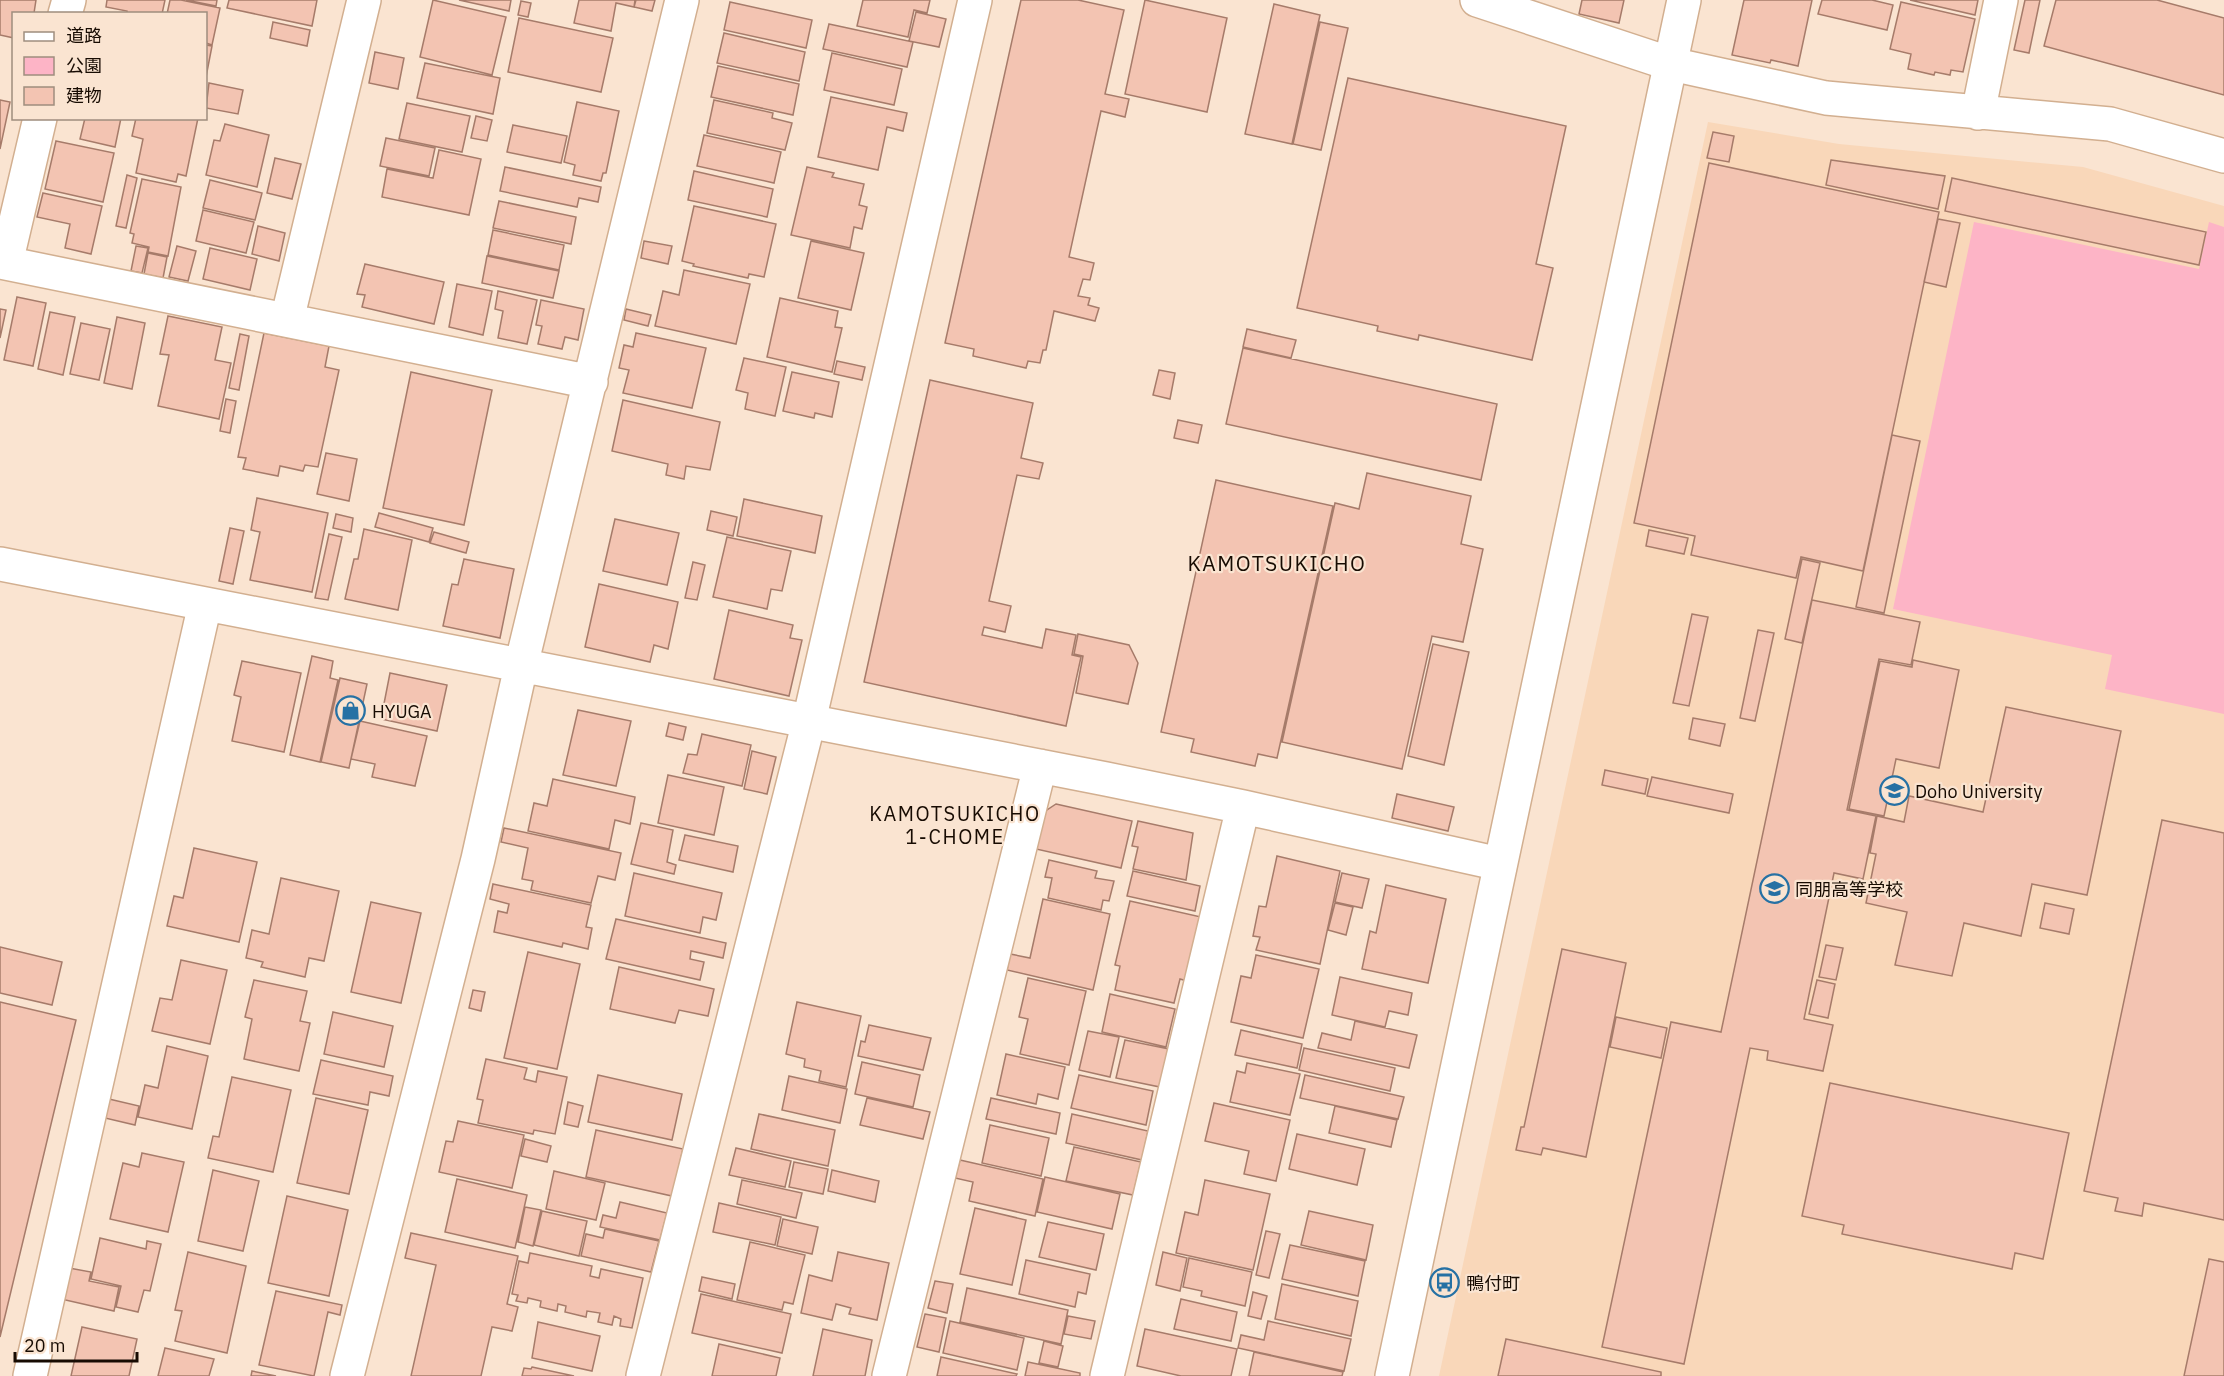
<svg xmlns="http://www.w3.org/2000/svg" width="2224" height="1376" viewBox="0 0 2224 1376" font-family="'IBM Plex Sans','Noto Sans JP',sans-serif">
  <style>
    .built { fill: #f9d7b9 }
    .green { fill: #fdb4c6 }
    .building { fill: #f3c4b2; stroke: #a67b6a; stroke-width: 1.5 }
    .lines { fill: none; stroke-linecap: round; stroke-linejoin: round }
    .street-casing { stroke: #d2af90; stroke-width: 36 }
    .secondary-casing { stroke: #d2af90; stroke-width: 36 }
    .street { stroke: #fff; stroke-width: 33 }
    .secondary { stroke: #fff; stroke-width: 33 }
    .labels { text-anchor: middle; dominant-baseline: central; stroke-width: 4.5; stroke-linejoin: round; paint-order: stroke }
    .poi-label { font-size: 18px; fill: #170b02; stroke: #fae4d1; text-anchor: start }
    .neighbourhood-label { font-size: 20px; letter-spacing: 1.5px; fill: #170b02; stroke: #fae4d1 }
    .quarter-label { font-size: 21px; letter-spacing: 1.5px; fill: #170b02; stroke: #fae4d1 }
  </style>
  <rect width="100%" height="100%" fill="#fae4d1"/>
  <!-- built -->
  <path class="built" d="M1708,122L1839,144L2083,167L2224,206V1376H1439Z"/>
  <!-- green -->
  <path class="green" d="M1974,222L2199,269L2209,222L2224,227V714L2105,689L2112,655L1893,609Z"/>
  <!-- building -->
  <path class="building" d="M0,0H36L34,13L14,14V38L0,35Z
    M107,0H165L162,14H127V11L106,7Z
    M170,0H181L220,8L212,45L206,43V14H167Z
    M186,0H217L216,6Z
    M229,0H317L312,26L227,8Z
    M433,0L506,17L492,75L420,57Z
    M459,0H511L509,11Z
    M579,0H635L634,7L616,3L611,31L574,23Z
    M636,0H655L652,11L634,7Z
    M863,0H930L927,13L914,10L908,37L857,26Z
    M1021,0H1078L1124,10L1105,94L1129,99L1125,117L1101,111L1069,257L1094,263L1090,280L1083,279L1078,296L1090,298L1088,305L1099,308L1095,321L1054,311L1046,350H1043L1040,363L1028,361L1026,368L973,356L974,349L945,343Z
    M1145,0L1227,18L1207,112L1125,94Z
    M1582,0H1624L1619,23L1579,14Z
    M1744,0H1812L1798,66L1771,60L1770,63L1732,55Z
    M1822,0H1872L1893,5L1887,30L1818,14Z
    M1910,0H1978L1975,15Z
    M2025,0H2040L2029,53L2014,50Z
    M2056,0H2157L2224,18V95L2044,46Z
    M521,1L531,3L528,17L518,15Z
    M730,2L812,20L806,48L724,30Z
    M1901,2L1975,19L1963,72L1951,70L1950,75L1935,72L1934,75L1908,69L1911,54L1890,49Z
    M1274,4L1320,15L1292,144L1245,134Z
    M916,12L946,19L939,47L909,41Z
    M519,18L613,38L601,92L508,72Z
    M273,22L310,30L307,46L270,38Z
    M1320,22L1348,28L1321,150L1293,144Z
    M829,24L913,42L907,67L823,49Z
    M724,33L805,52L799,81L717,63Z
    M206,45L212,46L206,77Z
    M375,52L404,58L398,89L369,83Z
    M832,53L902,69L894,105L824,90Z
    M425,63L500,78L493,114L417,98Z
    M718,66L799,84L793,115L711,97Z
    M1348,78L1566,126L1536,264L1553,268L1532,360L1419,335L1418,340L1377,331L1378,326L1297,308Z
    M209,83L243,90L238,114L206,108Z
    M831,97L907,113L903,131L887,127L878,170L818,157Z
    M0,100L10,102L0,149Z
    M714,100L773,113L772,118L792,123L785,150L707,133Z
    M577,102L619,111L606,173H603L601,181L573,175L575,165L564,162Z
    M407,103L470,116L462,152L399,139Z
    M476,116L492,120L487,141L471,138Z
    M85,118H121L115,147L80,139Z
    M136,118H198L186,176L178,174L176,182L136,173L143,139L132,136Z
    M225,124L269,135L257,187L206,175L214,140L220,141Z
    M513,125L567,136L561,163L507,152Z
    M1713,132L1734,136L1729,162L1707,158Z
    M704,135L781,152L774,183L697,166Z
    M386,138L435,148L429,176L380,166Z
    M56,141L114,153L103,202L45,189Z
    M439,150L481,159L469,215L382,197L387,169L433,178Z
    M275,158L301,164L292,199L267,193Z
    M1831,160L1945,176L1938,209L1826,185Z
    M1709,163L1939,212L1863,571L1801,557L1796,578L1691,555L1695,536L1634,523Z
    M505,167L601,187L598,202L579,198L577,207L500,191Z
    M807,167L834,173L832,177L864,184L859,205L867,207L862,229L854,227L850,248L791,235Z
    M694,171L773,189L767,217L688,200Z
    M127,175L137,178L126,228L116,226Z
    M1952,178L2206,232L2199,265L1945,211Z
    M142,179L181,187L168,256L148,252L149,247L132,243L134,234L130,233Z
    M210,180L262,193L255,220L203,208Z
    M43,193L102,206L91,254L65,248L70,224L37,217Z
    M499,201L576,217L571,244L493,228Z
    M694,206L776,224L764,277L749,274L748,278L693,266L694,264L682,261Z
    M203,210L254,222L246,253L196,241Z
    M1938,219L1960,223L1946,287L1924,282Z
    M258,226L285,233L279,261L252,254Z
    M493,230L564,245L559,270L488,255Z
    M644,241L672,246L668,264L641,258Z
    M811,241L864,253L851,310L798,298Z
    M136,246L148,248L142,273L131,271Z
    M177,246L196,251L188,281L169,277Z
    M210,248L257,259L250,290L203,279Z
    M148,253L167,257L163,278L144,274Z
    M487,256L559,271L553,298L482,283Z
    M365,264L444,282L434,324L362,307L365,295L357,294Z
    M684,270L750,284L736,344L655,326L663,291L679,295Z
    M457,284L492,291L483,335L449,327Z
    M498,291L537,300L527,344L498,338L503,311L495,309Z
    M17,297L46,303L33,366L4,360Z
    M780,298L838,311L835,327L842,328L832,372L767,357Z
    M541,300L584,309L578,340L565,337L562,349L538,344L542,326L536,325Z
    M0,309L6,310L0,338Z
    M626,309L651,315L648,326L624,320Z
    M50,312L75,317L63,375L38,369Z
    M168,316L222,327L215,360L231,363L219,419L158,406L169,355L160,354Z
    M117,317L145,323L132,389L104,383Z
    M81,323L110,329L99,380L70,374Z
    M1247,329L1296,340L1291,358L1243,347Z
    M264,333L329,346L325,367L339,370L318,467L305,465L303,471L280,466L278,476L243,469L246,458L238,457Z
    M636,333L706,348L692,408L623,393L629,370L619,368L624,345L633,347Z
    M240,334L249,336L239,390L229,388Z
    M1243,348L1497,404L1481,480L1226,424Z
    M744,358L786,367L775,416L745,409L748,393L736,390Z
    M837,361L865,367L862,380L834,374Z
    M1159,370L1175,373L1170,399L1153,395Z
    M411,372L492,390L464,525L383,508Z
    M792,372L839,382L832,417L815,413L814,418L783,411Z
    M930,380L1033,403L1021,458L1043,463L1039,479L1017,475L989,601L1011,606L1005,632L984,627L982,635L1042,648L1046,629L1076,635L1072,655L1081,657L1066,726L864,682Z
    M226,399L236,401L230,433L220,431Z
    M623,400L720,422L710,470L686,466L684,479L666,475L668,464L612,451Z
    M1178,420L1202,425L1198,443L1174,438Z
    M1892,435L1920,441L1884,613L1856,607Z
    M326,453L357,459L349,501L317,494Z
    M1367,473L1471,496L1461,544L1483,549L1463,642L1432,636L1402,769L1282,742L1335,503L1359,509Z
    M1216,480L1333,506L1277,758L1258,754L1255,766L1191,752L1194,739L1161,732Z
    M257,498L328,513L312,592L250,580L260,532L251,530Z
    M744,499L822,516L815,553L737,536Z
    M711,511L737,517L733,536L707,530Z
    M379,513L433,528L429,542L375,527Z
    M336,514L353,518L351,532L333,528Z
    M615,519L679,533L667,585L603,571Z
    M230,528L244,531L233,584L219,581Z
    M364,529L412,540L398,610L345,599L354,559H358Z
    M1649,530L1688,538L1684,554L1646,546Z
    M434,532L469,542L466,553L430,543Z
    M329,534L342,537L328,600L315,598Z
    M727,537L791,551L782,591L771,589L767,609L713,597Z
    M464,559L514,569L500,638L443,626L452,584L458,585Z
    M1802,559L1820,563L1802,643L1785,639Z
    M693,562L705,565L697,600L685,598Z
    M599,584L678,602L668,649L654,645L650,662L585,647Z
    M1812,600L1920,622L1911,665L1879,659L1847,810L1876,816L1863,879L1834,873L1804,1019L1833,1025L1823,1071L1767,1060L1768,1051L1750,1048L1684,1364L1602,1347L1671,1022L1721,1032Z
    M729,610L793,625L790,638L802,640L789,696L714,679Z
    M1692,614L1708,617L1689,706L1673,703Z
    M1758,630L1774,633L1755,721L1740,718Z
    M1078,634L1129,645L1138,663L1128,704L1076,693L1083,656L1074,654Z
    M1433,644L1469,652L1444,765L1408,756Z
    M312,656L333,661L330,678L338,680L320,762L290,755Z
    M1913,660L1959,670L1939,768L1896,759L1884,816L1849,809L1880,661L1912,667Z
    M242,661L301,673L284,752L232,741L241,697L234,695Z
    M390,673L447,685L437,731L381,719Z
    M340,678L367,684L349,768L321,762Z
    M2006,707L2121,731L2087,895L2032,884L2021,936L1964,923L1952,976L1895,965L1907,912L1866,903L1876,854L1870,853L1877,816L1904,822L1909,796L1983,812Z
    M578,710L631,721L616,786L563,775Z
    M1693,718L1725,724L1720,746L1689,739Z
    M360,721L427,736L415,786L372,777L375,764L351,759Z
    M669,723L686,727L683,740L666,736Z
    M702,734L751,745L742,786L683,773L688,754L697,755Z
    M752,751L776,757L767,794L744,789Z
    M1605,770L1648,779L1645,794L1602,785Z
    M668,775L724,787L714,835L658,823Z
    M1652,777L1733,794L1729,813L1647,796Z
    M553,779L635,797L630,824L615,820L609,849L528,831L534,803L547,806Z
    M1397,794L1454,807L1448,831L1392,818Z
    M1056,804L1132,821L1121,868L1036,849L1044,812Z
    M2162,820L2224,833V1220L2144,1203L2142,1216L2115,1211L2118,1198L2084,1191Z
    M1138,821L1193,833L1186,880L1133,869L1138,847L1132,846Z
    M641,823L673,830L667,862L676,865L674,874L631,864Z
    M504,828L621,853L615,880L598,876L591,903L531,890L533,881L522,879L528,848L501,842Z
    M685,835L738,846L733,872L679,860Z
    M194,848L257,862L239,942L167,926L174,896L183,898Z
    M1277,856L1340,871L1320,964L1256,950L1260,937L1253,936L1259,906L1266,907Z
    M1049,860L1097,871L1095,878L1114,881L1109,901L1103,900L1101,910L1048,898L1052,878L1045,877Z
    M1133,871L1200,886L1195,911L1127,896Z
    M634,873L722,893L716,920L703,917L700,933L625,916Z
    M1342,873L1369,879L1362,908L1335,902Z
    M281,878L339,891L324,961L309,958L305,977L261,967L263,962L246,958L252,930L269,934Z
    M493,884L591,905L586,927L592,928L588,949L563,943L562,947L494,932L498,911L507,913L509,904L490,899Z
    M1386,885L1446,899L1428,983L1362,969L1370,931L1376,933Z
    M1043,899L1110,914L1093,990L1007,970L1010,954L1030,958Z
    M1130,901L1201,917L1187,981L1180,979L1174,1003L1115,990L1120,966L1115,965Z
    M371,902L421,913L401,1003L351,992Z
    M1335,903L1353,907L1346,935L1328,930Z
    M2045,903L2074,909L2069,934L2040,928Z
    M616,919L726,943L723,958L691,951L690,959L704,962L700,980L606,959Z
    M1826,945L1843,948L1836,980L1819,977Z
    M0,947L62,962L52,1005L0,993Z
    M1562,949L1626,963L1586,1157L1543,1148L1541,1155L1516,1150L1521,1127H1524Z
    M528,952L580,964L557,1069L504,1058Z
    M1256,955L1319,969L1303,1038L1231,1022L1241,976L1251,978Z
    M181,960L227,970L210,1044L152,1031L160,998L172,1000Z
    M619,967L714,989L708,1016L679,1010L675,1023L610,1009Z
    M1340,977L1412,993L1408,1015L1389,1011L1385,1027L1332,1015Z
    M1028,978L1086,991L1069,1065L1020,1054L1028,1019L1019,1017Z
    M254,980L307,991L300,1021L310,1023L299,1071L244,1059L252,1019L245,1017Z
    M1817,980L1835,984L1828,1018L1809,1014Z
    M473,990L485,992L481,1011L469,1008Z
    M1110,994L1175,1009L1166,1047L1102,1032Z
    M0,1002L76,1020L0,1337Z
    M797,1002L861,1016L846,1087L819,1081L821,1071L804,1067L805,1059L786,1054Z
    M333,1012L393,1026L384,1067L324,1054Z
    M1616,1017L1667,1028L1661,1058L1610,1047Z
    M1355,1021L1417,1035L1409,1068L1318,1048L1322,1033L1351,1040Z
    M869,1025L931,1038L923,1070L858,1056L861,1041L865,1042Z
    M1241,1030L1302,1044L1297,1068L1235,1055Z
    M1088,1031L1119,1037L1110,1077L1079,1070Z
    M1125,1040L1169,1049L1160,1087L1116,1078Z
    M167,1046L208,1056L192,1129L138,1117L145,1085L158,1088Z
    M1304,1048L1395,1068L1390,1091L1299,1070Z
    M1006,1054L1065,1067L1058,1099L1038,1094L1036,1104L997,1095Z
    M486,1059L527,1068L524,1079L536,1082L538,1071L567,1077L555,1134L534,1130L533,1134L478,1123L483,1100L477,1099Z
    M321,1060L393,1076L389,1096L370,1092L368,1105L313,1094Z
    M862,1062L920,1075L913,1107L855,1094Z
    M1247,1063L1300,1074L1290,1115L1230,1102L1237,1071L1245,1073Z
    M598,1075L682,1094L672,1140L588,1122Z
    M1079,1075L1153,1091L1146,1125L1071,1108Z
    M1305,1075L1404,1097L1398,1119L1300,1098Z
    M789,1076L847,1089L840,1123L782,1110Z
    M232,1077L291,1090L273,1172L208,1158L213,1136L219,1137Z
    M1830,1083L2069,1133L2043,1259L2015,1253L2012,1269L1842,1234L1844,1225L1802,1216Z
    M316,1098L368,1110L349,1194L297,1183Z
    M867,1098L930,1112L923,1139L860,1125Z
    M991,1098L1060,1113L1056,1134L986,1119Z
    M109,1099L139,1106L135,1125L105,1118Z
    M568,1102L583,1106L578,1127L564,1124Z
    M1214,1103L1290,1120L1276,1181L1244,1174L1249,1151L1205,1141Z
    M1335,1106L1397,1120L1391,1147L1329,1133Z
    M759,1114L835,1130L828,1166L751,1149Z
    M1072,1114L1148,1131L1142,1160L1066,1143Z
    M458,1121L524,1135L512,1188L439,1172L446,1141L453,1142Z
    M990,1125L1049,1138L1041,1176L982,1163Z
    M596,1130L683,1149L672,1196L586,1177Z
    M1297,1134L1365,1149L1357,1185L1289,1169Z
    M525,1139L551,1146L547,1162L521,1156Z
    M1074,1147L1141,1162L1133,1195L1066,1181Z
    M736,1148L791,1161L785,1187L729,1175Z
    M142,1153L184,1162L168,1232L110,1219L123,1163L139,1167Z
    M960,1160L1043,1179L1035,1216L969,1201L973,1182L955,1178Z
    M794,1162L828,1169L823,1194L789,1187Z
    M213,1170L259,1181L243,1251L198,1241Z
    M832,1170L879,1181L875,1202L828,1191Z
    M554,1171L605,1183L596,1220L546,1209Z
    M1045,1177L1120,1194L1112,1229L1037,1212Z
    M457,1179L527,1195L515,1248L445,1232Z
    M742,1180L802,1193L796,1218L737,1204Z
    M1205,1180L1270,1194L1253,1270L1176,1253L1185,1212L1198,1215Z
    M287,1196L348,1210L329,1296L268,1283Z
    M620,1202L667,1213L660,1240L600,1227L603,1215L616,1218Z
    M719,1203L781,1217L775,1245L713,1232Z
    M525,1207L541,1210L533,1246L518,1242Z
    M975,1208L1026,1220L1012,1285L960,1274Z
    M542,1211L587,1221L579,1256L534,1245Z
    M1309,1211L1373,1225L1366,1260L1301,1245Z
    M783,1219L818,1227L812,1254L777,1246Z
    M1048,1222L1104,1234L1096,1270L1039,1257Z
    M605,1229L659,1241L651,1272L581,1256L586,1234L603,1238Z
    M1266,1231L1280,1234L1269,1278L1256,1275Z
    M411,1233L518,1256L507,1304L518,1307L512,1331L492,1327L481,1376H411L436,1265L405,1258Z
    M100,1238L146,1249L147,1241L161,1244L150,1291L144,1290L138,1312L116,1307L121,1286L91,1279Z
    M750,1242L805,1255L793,1304L784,1302L782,1310L737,1300Z
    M1290,1245L1365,1261L1358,1296L1282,1279Z
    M188,1252L246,1266L227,1353L175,1341L182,1311L175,1310Z
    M838,1252L889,1263L877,1320L849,1314L851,1308L836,1304L832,1320L801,1313L809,1275L832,1281Z
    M1163,1252L1187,1258L1180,1291L1156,1285Z
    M530,1253L592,1266L590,1276L599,1278L601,1269L643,1278L632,1328L620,1326L621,1319L614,1316L612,1325L598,1322L600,1313L587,1311L586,1317L565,1312L566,1306L558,1304L557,1311L540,1307L541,1301L528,1298L527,1303L516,1301L518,1295L512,1294L519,1261L528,1263Z
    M1189,1258L1252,1272L1245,1306L1201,1296L1202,1291L1183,1287Z
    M2209,1259L2224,1262V1376H2184Z
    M1026,1260L1090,1274L1086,1294L1078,1292L1075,1307L1019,1294Z
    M69,1268L91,1272L89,1281L119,1287L114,1311L61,1299Z
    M702,1277L735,1284L732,1299L699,1291Z
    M935,1281L953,1284L947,1313L928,1308Z
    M1282,1284L1358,1301L1351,1336L1275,1319Z
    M967,1288L1068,1310L1061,1344L960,1322Z
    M276,1291L342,1305L340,1315L328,1312L314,1376L259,1365Z
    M1253,1292L1267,1296L1261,1319L1248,1316Z
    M701,1294L791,1314L782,1353L692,1333Z
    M1181,1299L1237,1312L1231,1341L1174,1329Z
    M925,1314L946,1318L939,1352L917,1347Z
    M1068,1316L1095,1321L1091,1339L1064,1334Z
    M950,1321L1024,1338L1017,1370L943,1353Z
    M1268,1321L1351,1339L1344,1371L1238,1348L1241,1335L1264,1340Z
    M538,1322L600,1336L592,1371L532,1358Z
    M82,1327L137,1339L129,1376H71Z
    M823,1329L872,1340L865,1376H813Z
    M1145,1329L1237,1349L1231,1376H1181L1137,1366Z
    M1506,1339L1661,1372V1376H1498Z
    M1044,1341L1063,1346L1058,1367L1039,1363Z
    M719,1344L780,1358L776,1376H712Z
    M165,1348L214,1359L209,1376H158Z
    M1254,1352L1343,1372L1342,1376H1249Z
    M941,1357L1017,1374L1016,1376H937Z
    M1028,1362L1080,1373V1376H1025Z
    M532,1367L574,1376H522L524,1368L531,1369Z
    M252,1371L276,1376H251Z"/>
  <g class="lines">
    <defs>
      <path id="street" d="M1477,0L1671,64L1826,98L2110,124L2224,156
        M65,14L69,0
        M1978,113L2001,0
        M0,262L591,382
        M6,263L40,118
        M287,320L364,0
        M0,564L1106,779L1243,807L1500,864
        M30,1376L205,604
        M347,1376L478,859L521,666L682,0
        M643,1376L809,721L975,0
        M889,1376L1040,766
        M1107,1376L1243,807"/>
      <path id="secondary" d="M1392,1376L1684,0"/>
    </defs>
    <!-- street casing -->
    <use href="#street" class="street-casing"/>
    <!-- secondary casing -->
    <use href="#secondary" class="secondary-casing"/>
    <!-- street -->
    <use href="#street" class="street"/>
    <!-- secondary -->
    <use href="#secondary" class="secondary"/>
  </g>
  <!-- icons -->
  <defs>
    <symbol id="shop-ring" viewBox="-11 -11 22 22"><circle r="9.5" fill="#fae4d1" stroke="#2671a4" stroke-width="1.5"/><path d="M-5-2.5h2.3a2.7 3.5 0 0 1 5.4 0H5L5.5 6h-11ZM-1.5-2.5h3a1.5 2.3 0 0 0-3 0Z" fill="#2671a4"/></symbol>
    <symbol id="university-ring" viewBox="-11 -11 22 22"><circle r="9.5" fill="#fae4d1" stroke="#2671a4" stroke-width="1.5"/><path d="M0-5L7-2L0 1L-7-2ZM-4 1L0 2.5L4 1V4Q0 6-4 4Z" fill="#2671a4"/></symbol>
    <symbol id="school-ring" viewBox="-11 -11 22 22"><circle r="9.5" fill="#fae4d1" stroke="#2671a4" stroke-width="1.5"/><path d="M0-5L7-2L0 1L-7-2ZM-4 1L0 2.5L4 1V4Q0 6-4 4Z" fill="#2671a4"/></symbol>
    <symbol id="bus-ring" viewBox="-11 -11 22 22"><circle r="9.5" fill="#fae4d1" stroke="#2671a4" stroke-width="1.5"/><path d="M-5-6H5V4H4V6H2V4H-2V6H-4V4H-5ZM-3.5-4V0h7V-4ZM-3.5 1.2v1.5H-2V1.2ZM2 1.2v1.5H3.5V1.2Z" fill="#2671a4"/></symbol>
  </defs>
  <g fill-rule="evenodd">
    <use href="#shop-ring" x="334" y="694" width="33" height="33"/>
    <use href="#university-ring" x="1878" y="774" width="33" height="33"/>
    <use href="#school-ring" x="1758" y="872" width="33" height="33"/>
    <use href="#bus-ring" x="1428" y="1266" width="33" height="33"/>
  </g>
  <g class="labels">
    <!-- poi labels -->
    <g class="poi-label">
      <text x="372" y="711">HYUGA</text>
      <text x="1915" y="791">Doho University</text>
      <text x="1795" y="889">同朋高等学校</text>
      <text x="1466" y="1283">鴨付町</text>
    </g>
    <!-- neighbourhood labels -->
    <g class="neighbourhood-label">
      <text x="955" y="813">KAMOTSUKICHO<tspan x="955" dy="23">1-CHOME</tspan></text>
    </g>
    <!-- quarter labels -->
    <g class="quarter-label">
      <text x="1277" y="563">KAMOTSUKICHO</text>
    </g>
  </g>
  <!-- legend -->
  <rect x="12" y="12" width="195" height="108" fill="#fae4d1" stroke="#9f8d7e" stroke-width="1.5"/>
  <rect x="24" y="32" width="30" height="9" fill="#ffffff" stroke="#9f8d7e" stroke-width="1.5"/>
  <text x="66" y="42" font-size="18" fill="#170b02">道路</text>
  <rect x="24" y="57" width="30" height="18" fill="#fdb4c6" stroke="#9f8d7e" stroke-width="1.5"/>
  <text x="66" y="72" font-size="18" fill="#170b02">公園</text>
  <rect x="24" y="87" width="30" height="18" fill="#f3c4b2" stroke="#9f8d7e" stroke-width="1.5"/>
  <text x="66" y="102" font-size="18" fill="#170b02">建物</text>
  <!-- scale -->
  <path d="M15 1352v9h122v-9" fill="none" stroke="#170b02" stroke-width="3"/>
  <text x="24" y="1352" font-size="18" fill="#170b02" stroke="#fae4d1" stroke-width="4.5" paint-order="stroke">20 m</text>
</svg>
